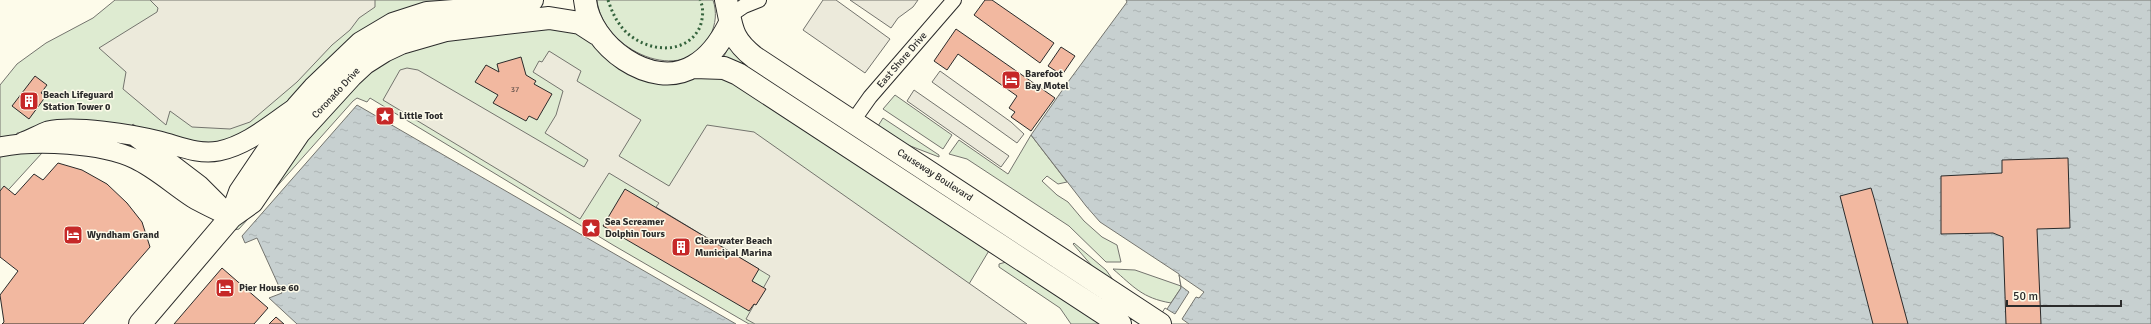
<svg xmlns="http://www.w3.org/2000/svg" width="2151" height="324" viewBox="0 0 2151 324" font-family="Signika,sans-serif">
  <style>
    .green { fill: #deebd1; stroke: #74746e }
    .parking { fill: #eceadb; stroke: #74746e }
    .water { fill: url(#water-ripples); stroke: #74746e }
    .pier { fill: #fdfbea; stroke: #74746e }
    .building { fill: #f2b8a0; stroke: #2b2b2b }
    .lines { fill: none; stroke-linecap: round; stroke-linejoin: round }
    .street-casing { stroke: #2b2b2b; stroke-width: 16 }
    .secondary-casing { stroke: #2b2b2b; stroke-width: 21 }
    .primary-casing { stroke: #2b2b2b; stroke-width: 24 }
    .street { stroke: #fdfbea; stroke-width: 14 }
    .secondary { stroke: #fdfbea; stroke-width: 19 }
    .primary { stroke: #fdfbea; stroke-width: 22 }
    .hedge { stroke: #34623c; stroke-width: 3; stroke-dasharray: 2 3; stroke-linecap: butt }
    .labels { text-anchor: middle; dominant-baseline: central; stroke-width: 3; stroke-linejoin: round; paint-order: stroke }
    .number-label { font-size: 8px; fill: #5d4e48 }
    .street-label { font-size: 10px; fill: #2b2b2b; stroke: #fdfbea }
    .poi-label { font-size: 10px; font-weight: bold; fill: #2b2b2b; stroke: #fdfbea; text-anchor: start }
  </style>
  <defs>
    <pattern id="water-ripples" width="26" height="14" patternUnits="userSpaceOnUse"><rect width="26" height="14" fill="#c7d0d0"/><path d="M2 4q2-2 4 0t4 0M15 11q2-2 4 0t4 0" fill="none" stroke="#abb3b3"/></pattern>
  </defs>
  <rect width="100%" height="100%" fill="#fdfbea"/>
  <!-- green -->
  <path class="green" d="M115,0H488L293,100L238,137L217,143L189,141L138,128L133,124L131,126L17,133L16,135L0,138V85L17,64L46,43L93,18Z
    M597,0H713C717,12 716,24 710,36C684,88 602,50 597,0Z
    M549,27C564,29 585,30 593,45L692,79L696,75L721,76L990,249L945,324H749L613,245L370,98L367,102L357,98L353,101L239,229L229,231L305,138L356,82L387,58L447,39Z
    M729,47L740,55L863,136L853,140L724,56Z
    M895,95L952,135L943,149L883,109Z
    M883,118L939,155V157L900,142L878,126Z
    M1031,135L1067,182L1058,184L1047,176L1042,181L1057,195L1068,202L1084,221L1102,237L1117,245L1121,262H1106L1069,226L967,159L949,154L959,140L1008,174Z
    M17,152L42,153L0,199V155Z
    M1074,243L1106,270L1116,284L1099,274L1073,244Z
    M1006,262L1104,324H1071L1060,308L999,267V264Z
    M1113,269L1135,270L1181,286V288L1171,303C1142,298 1134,287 1113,269Z"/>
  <!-- parking -->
  <path class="parking" d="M150,0H375V7L359,18L350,30L332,45L297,82L250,122L230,129L192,127L170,111L166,125L123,89L126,72L99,48L157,12L158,8Z
    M823,0H836L890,39L865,73L803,30Z
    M850,0H918L913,7L898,18L891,28Z
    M549,51L581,71L577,81L641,120L619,156L669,186L707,125L754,132L1027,324H755L746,319L770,276L656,207L659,203L609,173L580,219L383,100L400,70L407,68L418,70L584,167L588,160L545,133L556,115L563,91L533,72L539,61L542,62Z
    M940,71L1011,122L1024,134L1017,143L932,82Z
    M914,90L1009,156L1001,167L907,101Z"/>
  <!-- water -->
  <path class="water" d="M1126,0H2151V324H1157L1181,288L1179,274L1100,222L1086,206L1031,135L1068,82L1127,2Z
    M357,105L736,324H297L269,298L282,293L257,238L245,243L242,236Z"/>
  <!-- pier -->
  <path class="pier" d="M1179,275L1204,292L1199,298L1196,297L1182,319L1189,324H1155L1165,308L1175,314L1189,292L1181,286Z"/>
  <!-- building -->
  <path class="building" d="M985,0H992L1054,43L1040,63L974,15Z
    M956,29L1055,98L1031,131L1011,117L1015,112L1009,108L1017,96L958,54L947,70L934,61Z
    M1061,47L1075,56L1062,75L1048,66Z
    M521,57L526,75L536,81L534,84L552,94L537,120L529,116L526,121L493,103L498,95L475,82L486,65L499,72L497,64Z
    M35,76L47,85L41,93L46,96L29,119L12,106Z
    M2068,158L2070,228L2037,229L2041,324H2006L2003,237L1993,233L1941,234V176L2002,173V160Z
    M58,163L82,170L107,184L127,203L142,222L150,247L83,324H2L4,322L0,295L18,271L0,257V191L4,186L15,195L34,174L43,180Z
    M1871,188L1874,198L1908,324H1873L1840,196Z
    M625,189L759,269L752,281L766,289L756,305L754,304L749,311L603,226Z
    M222,268L268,308L254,324H174Z
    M276,317L284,324H269Z"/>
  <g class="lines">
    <defs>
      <path id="street" d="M728,17L744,6L759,0
        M853,121L870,97L954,0"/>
      <path id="secondary" d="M136,137L199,185L219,205
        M23,142C31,139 40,134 48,131C75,125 132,134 159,141C179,146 198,155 219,151C248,145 271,124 295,108
        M0,147C36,140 101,143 135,159C156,169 173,185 193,198C205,205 218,211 231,217"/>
      <path id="primary" d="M585,0C589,45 652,92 694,66C710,57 721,41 729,25
        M726,0C732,27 730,38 754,57L1160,324
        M694,67L724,68L738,74L1120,324
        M231,217L240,192L298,106L314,88L361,43L393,24L427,13L493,8L532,0
        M140,324L231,217L252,202L299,133L351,76L365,63L384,51L401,43L446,30L549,18L580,23L597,34"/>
    </defs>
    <!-- street casing -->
    <use href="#street" class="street-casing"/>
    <!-- secondary casing -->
    <use href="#secondary" class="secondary-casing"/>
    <!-- primary casing -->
    <use href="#primary" class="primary-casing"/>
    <!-- street -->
    <use href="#street" class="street"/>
    <!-- secondary -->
    <use href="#secondary" class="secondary"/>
    <!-- primary -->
    <use href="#primary" class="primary"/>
    <!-- hedge -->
    <path class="hedge" d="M608,0C612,12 617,23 626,32C647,52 686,56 700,27C703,18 704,8 700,0"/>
  </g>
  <!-- icons -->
  <defs>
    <symbol id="hotel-square" viewBox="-11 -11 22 22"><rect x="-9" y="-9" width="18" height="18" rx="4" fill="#c62828" stroke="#fdfbea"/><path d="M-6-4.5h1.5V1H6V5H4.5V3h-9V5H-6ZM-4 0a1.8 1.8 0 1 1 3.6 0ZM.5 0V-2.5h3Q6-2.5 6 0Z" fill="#fff"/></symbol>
    <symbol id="building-square" viewBox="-11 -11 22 22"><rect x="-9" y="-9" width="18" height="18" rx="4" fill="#c62828" stroke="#fdfbea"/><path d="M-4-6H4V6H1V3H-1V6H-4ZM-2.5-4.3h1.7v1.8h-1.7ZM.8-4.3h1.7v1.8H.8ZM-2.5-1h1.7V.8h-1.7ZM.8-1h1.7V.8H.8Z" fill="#fff"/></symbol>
    <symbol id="sight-square" viewBox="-11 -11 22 22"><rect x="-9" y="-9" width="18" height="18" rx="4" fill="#c62828" stroke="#fdfbea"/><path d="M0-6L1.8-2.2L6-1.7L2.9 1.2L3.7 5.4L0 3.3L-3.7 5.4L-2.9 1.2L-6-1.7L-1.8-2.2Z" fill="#fff"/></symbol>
  </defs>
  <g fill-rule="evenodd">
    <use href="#hotel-square" x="1000" y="69" width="22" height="22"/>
    <use href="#building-square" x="18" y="90" width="22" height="22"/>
    <use href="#sight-square" x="374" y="105" width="22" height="22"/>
    <use href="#sight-square" x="580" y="217" width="22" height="22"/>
    <use href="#hotel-square" x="62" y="224" width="22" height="22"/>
    <use href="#building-square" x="670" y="236" width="22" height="22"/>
    <use href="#hotel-square" x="214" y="277" width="22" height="22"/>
  </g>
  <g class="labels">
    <!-- number labels -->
    <g class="number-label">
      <text x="515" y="89">37</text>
    </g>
    <!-- street labels -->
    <g class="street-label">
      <text transform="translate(902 60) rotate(-49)">East Shore Drive</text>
      <text transform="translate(336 93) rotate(-47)">Coronado Drive</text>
      <text transform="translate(935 175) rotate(33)">Causeway Boulevard</text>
    </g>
    <!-- poi labels -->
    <g class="poi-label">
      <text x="1025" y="74">Barefoot<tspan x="1025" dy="12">Bay Motel</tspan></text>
      <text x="43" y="95">Beach Lifeguard<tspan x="43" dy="12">Station Tower 0</tspan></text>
      <text x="399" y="116">Little Toot</text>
      <text x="605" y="222">Sea Screamer<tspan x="605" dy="12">Dolphin Tours</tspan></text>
      <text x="87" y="235">Wyndham Grand</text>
      <text x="695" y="241">Clearwater Beach<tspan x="695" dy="12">Municipal Marina</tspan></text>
      <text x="239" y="288">Pier House 60</text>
    </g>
  </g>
  <!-- scale -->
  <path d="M2007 300v6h114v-6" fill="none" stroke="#2b2b2b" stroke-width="2"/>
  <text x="2013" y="300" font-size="12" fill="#2b2b2b" stroke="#fdfbea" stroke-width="3" paint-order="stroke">50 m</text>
</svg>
